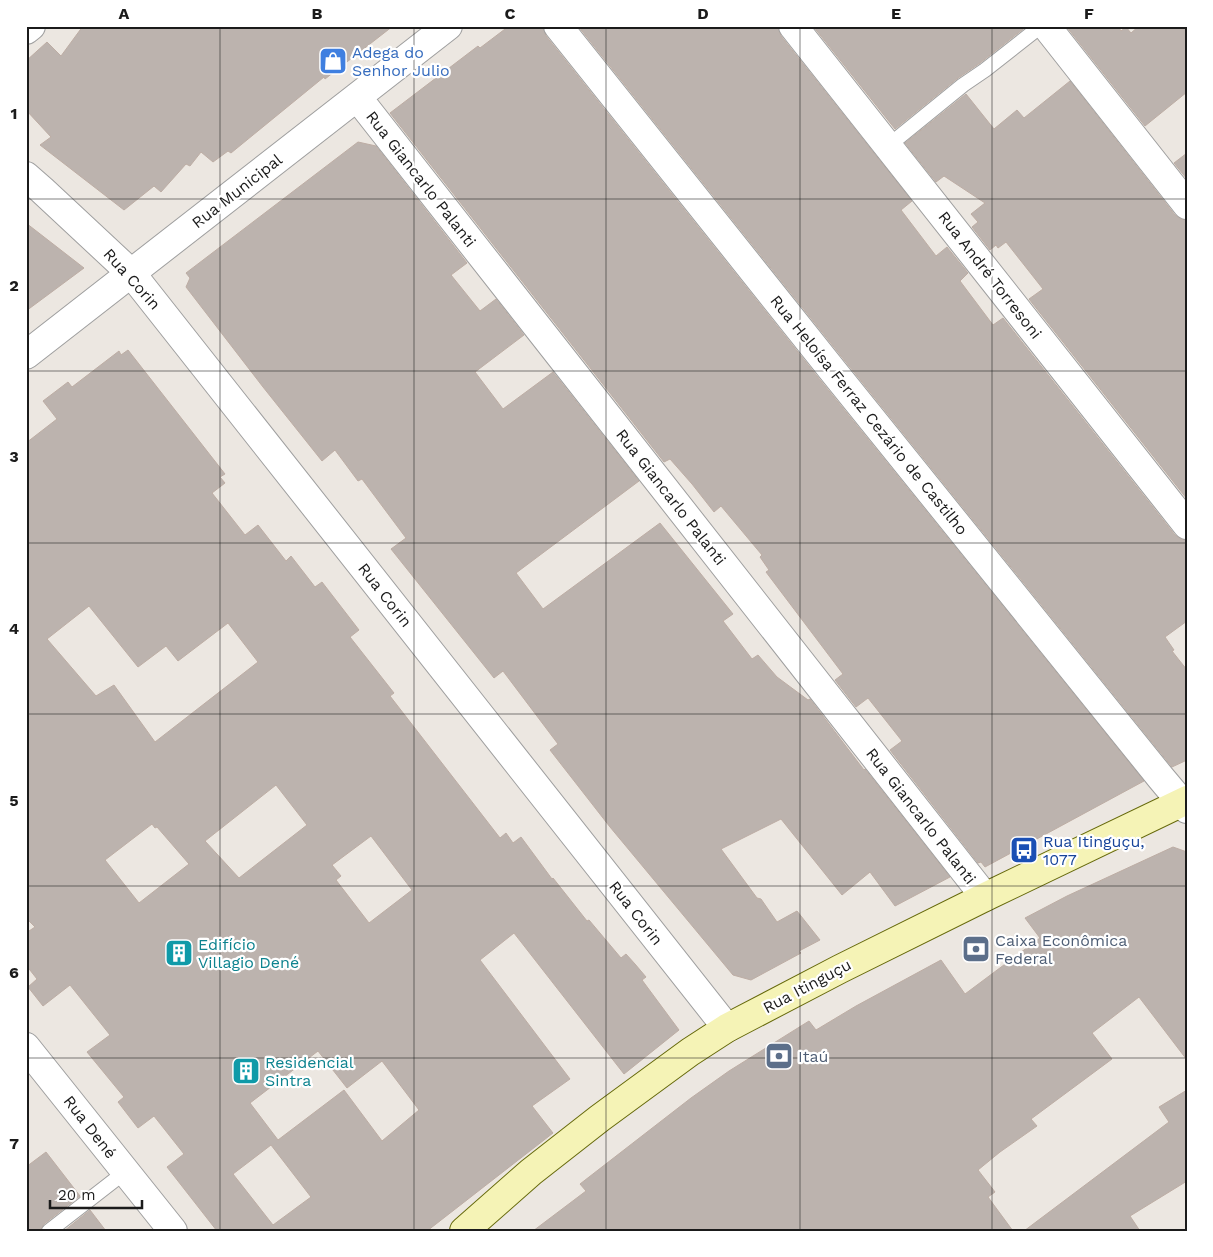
<svg xmlns="http://www.w3.org/2000/svg" width="1213" height="1257" viewBox="0 0 1213 1257" font-family="'Work Sans',sans-serif">
  <style>
    .building { fill: #bcb3ae; stroke: #bdada4; fill-rule: evenodd }
    .lines { fill: none; stroke-linecap: round; stroke-linejoin: round }
    .lane-casing { stroke: #9f9f9f; stroke-width: 16 }
    .street-casing { stroke: #9f9f9f; stroke-width: 30 }
    .secondary-casing { stroke: #66690b; stroke-width: 30 }
    .lane { stroke: #fff; stroke-width: 14 }
    .street { stroke: #fff; stroke-width: 28 }
    .secondary { stroke: #f5f3b6; stroke-width: 28 }
    .grid { fill: none; stroke: #1b1b1b; stroke-width: 1; stroke-opacity: 0.55 }
    .labels { text-anchor: middle; dominant-baseline: central; stroke-width: 4.5; stroke-linejoin: round; paint-order: stroke }
    .shop-label { font-size: 16px; fill: #366cbe; stroke: #fff; text-anchor: start }
    .street-label { font-size: 16px; fill: #1b1b1b; stroke: #fff }
    .transit-label { font-size: 16px; fill: #164399; stroke: #fff; text-anchor: start }
    .service-label { font-size: 16px; fill: #4e5e75; stroke: #fff; text-anchor: start }
    .culture-label { font-size: 16px; fill: #0d838f; stroke: #fff; text-anchor: start }
    .neatline { fill: none; stroke: #1b1b1b; stroke-width: 2 }
    .grid-label { font-size: 16px; text-anchor: middle; font-weight: bold; fill: #1b1b1b }
  </style>
  <rect width="100%" height="100%" fill="#ece7e1"/>
  <!-- building -->
  <path class="building" d="M83,26H393L325,79L324,77L231,153L228,151L213,162L201,152L190,166L186,164L161,192L154,186L124,210L40,145L51,137L26,110V61L47,42L61,56Z
    M509,26H543L546,36L821,381L1144,781L985,867L981,862L978,863L890,750L902,741L868,698L856,707L835,680L843,674L766,572L769,570L760,557L762,555L721,506L714,512L692,484L670,459L664,462L390,113L478,46L480,48Z
    M578,26H778L781,36L912,201L901,210L936,256L947,247L968,273L960,281L993,325L1003,318L1175,535L1181,539L1187,540V621L1165,637L1174,650L1172,651L1187,670V760L1172,767L845,361Z
    M813,26H1027L980,63L958,78L895,129Z
    M1066,26H1118L1121,31L1126,27L1131,33L1139,26H1187V92L1145,126Z
    M1070,81L1175,215L1181,219L1187,220V499L1029,299L1043,289L1006,242L998,248L996,245L990,250L972,227L978,222L971,214L985,203L944,176L936,182L905,143L966,94L994,129L1017,110L1024,118Z
    M358,142L376,146L467,263L451,275L480,311L496,299L524,335L475,372L503,409L553,372L639,481L516,573L543,609L660,523L733,614L723,621L752,659L758,655L777,677L808,700L810,699L864,770L865,769L950,877L895,906L870,872L842,895L781,819L721,849L757,898L761,899L777,922L797,911L820,940L799,951L801,953L751,980L733,975L610,827L550,750L558,744L503,671L494,678L391,549L406,538L362,479L358,481L335,450L322,461L263,387L186,287L190,278L186,273Z
    M1187,153V179L1174,163Z
    M26,223L84,268L26,311Z
    M128,350L225,474L220,477L225,483L212,493L245,535L258,525L286,561L291,556L315,587L322,582L359,630L350,637L394,693L390,696L500,838L506,833L513,843L521,837L552,879L553,878L587,921L589,920L621,958L626,954L635,964L646,977L642,980L679,1030L624,1074L514,933L480,960L570,1079L532,1106L553,1133L427,1231H217L167,1167L184,1154L154,1116L138,1128L118,1102L124,1097L87,1052L110,1035L70,985L43,1006L28,987L37,979L26,965V933L35,927L26,918V443L57,419L43,401L68,382L72,387L119,351L121,355ZM89,606L138,667L166,646L178,661L228,623L258,662L155,742L114,685L96,696L47,639ZM276,785L307,825L239,878L205,841ZM152,824L155,828L157,827L189,864L139,903L105,860ZM371,836L412,890L369,923L336,880L341,876L332,865ZM318,1051L347,1088L382,1061L419,1110L382,1141L344,1090L278,1140L250,1103ZM271,1145L311,1197L273,1225L233,1174Z
    M1173,847L1187,852V1060L1139,997L1092,1033L1112,1059L1031,1119L1037,1126L1000,1152L978,1170L995,1192L988,1197L1013,1231H533L586,1191L580,1184L691,1098L729,1071L809,1021L816,1030L856,1006L941,960L965,994L1040,938L1025,918L1067,896Z
    M1187,1090V1181L1130,1216L1140,1231H1024L1169,1122L1159,1107Z
    M46,1152L80,1196L44,1224L40,1231H26V1167Z
    M90,1210L106,1231H64Z"/>
  <g class="lines">
    <defs>
      <path id="lane" d="M888,146L963,85L985,70L1041,26
        M49,1231L125,1172"/>
      <path id="street" d="M558,26L833,371L1161,778L1187,809
        M793,26L1187,525
        M1046,26L1187,205
        M26,30L31,26
        M357,97L985,897
        M26,176L42,190L131,273L727,1028
        M26,355L448,26
        M26,1047L173,1231"/>
      <path id="secondary" d="M464,1231L531,1172L600,1118L690,1052L727,1028L840,969L985,897L1187,800"/>
    </defs>
    <!-- lane casing -->
    <use href="#lane" class="lane-casing"/>
    <!-- street casing -->
    <use href="#street" class="street-casing"/>
    <!-- secondary casing -->
    <use href="#secondary" class="secondary-casing"/>
    <!-- lane -->
    <use href="#lane" class="lane"/>
    <!-- street -->
    <use href="#street" class="street"/>
    <!-- secondary -->
    <use href="#secondary" class="secondary"/>
  </g>
  <!-- grid -->
  <path class="grid" d="M220,26V1231M414,26V1231M606,26V1231M800,26V1231M992,26V1231M26,199H1187M26,371H1187M26,543H1187M26,714H1187M26,886H1187M26,1058H1187"/>
  <!-- icons -->
  <defs>
    <symbol id="shop-square" viewBox="-11 -11 22 22"><rect x="-9" y="-9" width="18" height="18" rx="4" fill="#3f7fe0" stroke="#fff"/><path d="M-5-2.5h2.3a2.7 3.5 0 0 1 5.4 0H5L5.5 6h-11ZM-1.5-2.5h3a1.5 2.3 0 0 0-3 0Z" fill="#fff"/></symbol>
    <symbol id="bus-square" viewBox="-11 -11 22 22"><rect x="-9" y="-9" width="18" height="18" rx="4" fill="#1a4fb4" stroke="#fff"/><path d="M-5-6H5V4H4V6H2V4H-2V6H-4V4H-5ZM-3.5-4V0h7V-4ZM-3.5 1.2v1.5H-2V1.2ZM2 1.2v1.5H3.5V1.2Z" fill="#fff"/></symbol>
    <symbol id="bank-square" viewBox="-11 -11 22 22"><rect x="-9" y="-9" width="18" height="18" rx="4" fill="#5c6f8a" stroke="#fff"/><path d="M-6-4H6V4H-6ZM0-2.3a2.3 2.3 0 1 0 0 4.6a2.3 2.3 0 1 0 0-4.6Z" fill="#fff"/></symbol>
    <symbol id="building-square" viewBox="-11 -11 22 22"><rect x="-9" y="-9" width="18" height="18" rx="4" fill="#0f9aa8" stroke="#fff"/><path d="M-4-6H4V6H1V3H-1V6H-4ZM-2.5-4.3h1.7v1.8h-1.7ZM.8-4.3h1.7v1.8H.8ZM-2.5-1h1.7V.8h-1.7ZM.8-1h1.7V.8H.8Z" fill="#fff"/></symbol>
  </defs>
  <g fill-rule="evenodd">
    <use href="#shop-square" x="317" y="45" width="32" height="32"/>
    <use href="#bus-square" x="1008" y="834" width="32" height="32"/>
    <use href="#bank-square" x="960" y="933" width="32" height="32"/>
    <use href="#building-square" x="163" y="937" width="32" height="32"/>
    <use href="#bank-square" x="763" y="1040" width="32" height="32"/>
    <use href="#building-square" x="230" y="1055" width="32" height="32"/>
  </g>
  <g class="labels">
    <!-- shop labels -->
    <g class="shop-label">
      <text x="352" y="52">Adega do<tspan x="352" dy="18">Senhor Julio</tspan></text>
    </g>
    <!-- street labels -->
    <g class="street-label">
      <text transform="translate(421 179) rotate(52)">Rua Giancarlo Palanti</text>
      <text transform="translate(237 191) rotate(-38)">Rua Municipal</text>
      <text transform="translate(990 275) rotate(52)">Rua André Torresoni</text>
      <text transform="translate(132 279) rotate(48)">Rua Corin</text>
      <text transform="translate(869 415) rotate(51)">Rua Heloísa Ferraz Cezário de Castilho</text>
      <text transform="translate(671 497) rotate(52)">Rua Giancarlo Palanti</text>
      <text transform="translate(385 595) rotate(52)">Rua Corin</text>
      <text transform="translate(921 816) rotate(52)">Rua Giancarlo Palanti</text>
      <text transform="translate(636 913) rotate(52)">Rua Corin</text>
      <text transform="translate(807 986) rotate(-28)">Rua Itinguçu</text>
      <text transform="translate(90 1127) rotate(52)">Rua Dené</text>
    </g>
    <!-- transit labels -->
    <g class="transit-label">
      <text x="1043" y="841">Rua Itinguçu,<tspan x="1043" dy="18">1077</tspan></text>
    </g>
    <!-- service labels -->
    <g class="service-label">
      <text x="995" y="940">Caixa Econômica<tspan x="995" dy="18">Federal</tspan></text>
      <text x="798" y="1056">Itaú</text>
    </g>
    <!-- culture labels -->
    <g class="culture-label">
      <text x="198" y="944">Edifício<tspan x="198" dy="18">Villagio Dené</tspan></text>
      <text x="265" y="1062">Residencial<tspan x="265" dy="18">Sintra</tspan></text>
    </g>
  </g>
  <!-- border -->
  <rect width="1213" height="1257" fill="none" stroke="#ffffff" stroke-width="55"/>
  <!-- scale -->
  <path d="M50 1200v8h92v-8" fill="none" stroke="#1b1b1b" stroke-width="2.5"/>
  <text x="58" y="1200" font-size="15" fill="#1b1b1b" stroke="#ffffff" stroke-width="4" paint-order="stroke">20 m</text>
  <rect x="28" y="28" width="1158" height="1202" class="neatline"/>
  <g class="grid-label">
    <text x="124" y="19">A</text>
    <text x="317" y="19">B</text>
    <text x="510" y="19">C</text>
    <text x="703" y="19">D</text>
    <text x="896" y="19">E</text>
    <text x="1089" y="19">F</text>
    <text x="14" y="119">1</text>
    <text x="14" y="291">2</text>
    <text x="14" y="462">3</text>
    <text x="14" y="634">4</text>
    <text x="14" y="806">5</text>
    <text x="14" y="978">6</text>
    <text x="14" y="1149">7</text>
  </g>
</svg>
